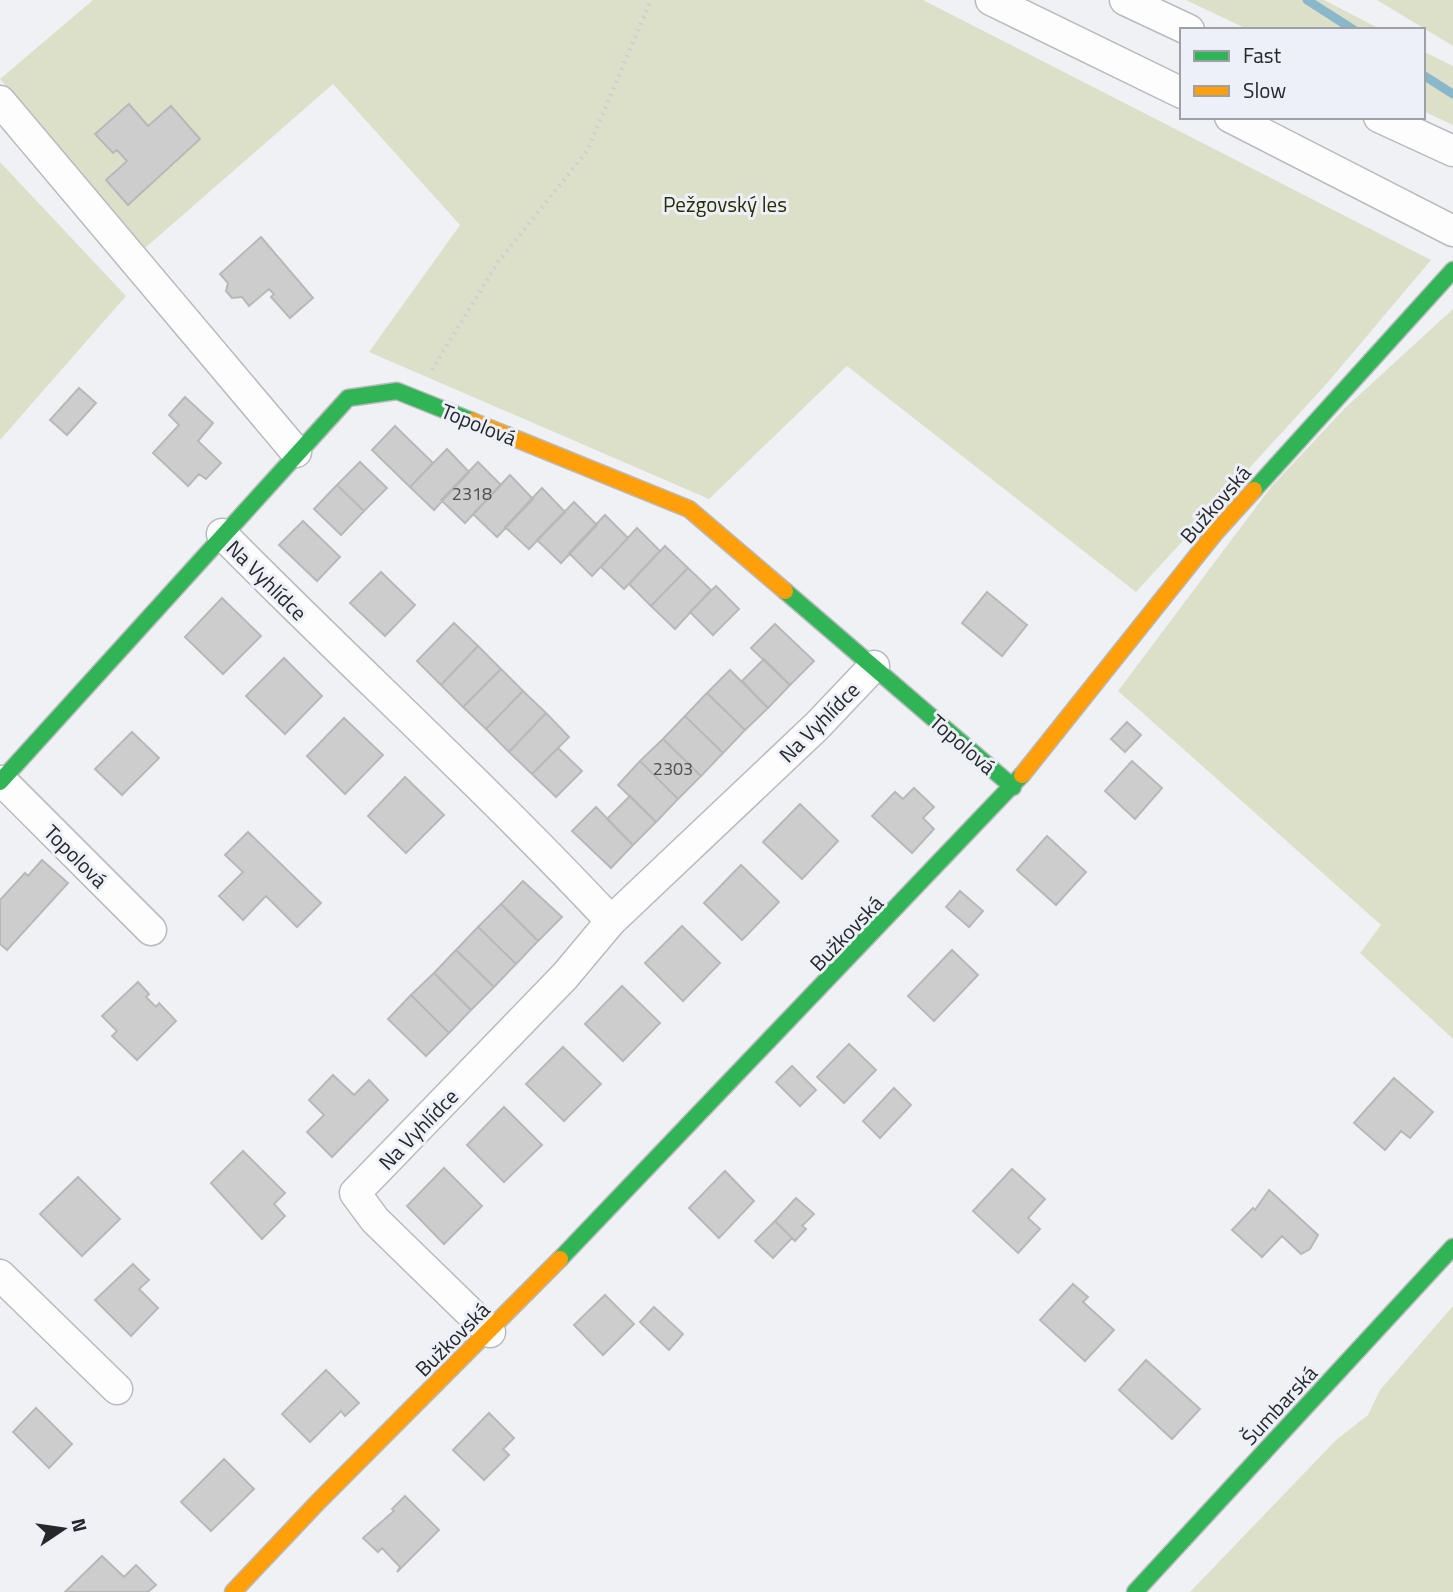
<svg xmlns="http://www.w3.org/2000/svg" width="1453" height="1592" viewBox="0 0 1453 1592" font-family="'Titillium Web',sans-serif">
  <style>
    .green { fill: #dde0c9 }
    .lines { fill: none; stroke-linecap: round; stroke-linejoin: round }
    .stream { stroke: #8ab7c9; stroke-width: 9 }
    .building { fill: #cecdce; stroke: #b9b8b8; stroke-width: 2 }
    .street-casing { stroke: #b9babd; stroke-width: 33 }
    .fast-casing { stroke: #b9babd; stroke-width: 19 }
    .slow-casing { stroke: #b9babd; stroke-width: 19 }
    .path { stroke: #cfcfd1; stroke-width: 4.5; stroke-dasharray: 2 5; stroke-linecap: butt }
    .street { stroke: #fdfdfe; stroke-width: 30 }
    .fast { stroke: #30b455; stroke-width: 16 }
    .slow { stroke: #ff9f0a; stroke-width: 16 }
    .labels { text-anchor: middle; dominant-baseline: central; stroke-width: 6; stroke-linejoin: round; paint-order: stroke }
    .number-label { font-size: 18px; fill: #4f5052 }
    .park-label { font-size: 21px; fill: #2a2d00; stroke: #edf0f8 }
    .street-label { font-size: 21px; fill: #252729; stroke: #edf0f8 }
  </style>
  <rect width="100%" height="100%" fill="#f0f1f5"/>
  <!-- green -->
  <path class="green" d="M93,0H923L1431,260L1329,381L1136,592L847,366L709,499L369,352L460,225L333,84L145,248L0,79Z
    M1186,0H1324L1382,30H1249Z
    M1377,0H1453V46Z
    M1423,51L1453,66V125L1423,111Z
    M0,162L126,296L0,440Z
    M1453,309V1039L1360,953L1381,925L1118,691L1271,487L1345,408Z
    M1453,1306V1592H1190L1336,1440L1368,1415L1380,1390Z"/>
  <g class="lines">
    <!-- stream -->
    <path class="stream" d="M1307,0L1354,30
      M1423,75L1453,94"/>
  </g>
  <!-- building -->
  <path class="building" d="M129,104L148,126L171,106L200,139L128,205L106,180L127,161L117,150L113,153L95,134Z
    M261,237L313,298L290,318L271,297L274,294L269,289L249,306L242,297L232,298L226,291L228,283L220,274Z
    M79,388L96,403L67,435L50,420Z
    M185,397L213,423L198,441L221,463L206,479L199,474L188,486L153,453L179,425L169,415Z
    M395,426L433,463L410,487L372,450Z
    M447,449L469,472L434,510L410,487Z
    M360,462L387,488L364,511L337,485Z
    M478,462L501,485L465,523L441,500Z
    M510,475L533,499L497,537L473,514Z
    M337,485L364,511L341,535L314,509Z
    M542,488L565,512L529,549L505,527Z
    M574,502L597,525L561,563L537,540Z
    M605,515L628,538L592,576L569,553Z
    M303,521L340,557L317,581L279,545Z
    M637,528L660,551L624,589L601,567Z
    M665,546L688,568L651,606L629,584Z
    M688,568L711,590L675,629L651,606Z
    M381,572L415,605L385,636L350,603Z
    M716,586L739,609L713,635L690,612Z
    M987,592L1027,625L1002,656L962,623Z
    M222,598L261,636L223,674L185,637Z
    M454,623L478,646L441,685L417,661Z
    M775,624L814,661L790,685L751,648Z
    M478,646L501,669L463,707L441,685Z
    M284,658L322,696L285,734L246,696Z
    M764,659L790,685L768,708L742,681Z
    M501,669L523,691L486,729L463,707Z
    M730,670L768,708L745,730L707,693Z
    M523,691L546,713L509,752L486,729Z
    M707,693L745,730L723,753L685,716Z
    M546,713L569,737L532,774L509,752Z
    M685,716L723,753L701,776L663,739Z
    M344,718L383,755L345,794L307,756Z
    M1127,722L1141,735L1125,752L1111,739Z
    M132,732L159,758L122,795L95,769Z
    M663,739L701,776L678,799L640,761Z
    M558,748L582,771L556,797L532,774Z
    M640,761L678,799L656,822L618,785Z
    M1132,761L1162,788L1135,819L1105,791Z
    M405,777L444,815L406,853L368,816Z
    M914,788L934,807L923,818L934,829L912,853L872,816L895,792L903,799Z
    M630,796L656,822L633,845L607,819Z
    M800,804L838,841L802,879L763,842Z
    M596,807L633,845L611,868L572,831Z
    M248,832L321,903L297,927L266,896L243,920L219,896L243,872L225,855Z
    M1047,836L1086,872L1056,905L1017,870Z
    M42,860L68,883L7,950L0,944V900L25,873L28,876Z
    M741,865L779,902L742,940L704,903Z
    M523,881L562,917L538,941L501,904Z
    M960,891L983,911L969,927L946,907Z
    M501,904L538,941L516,964L478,927Z
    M682,926L720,963L683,1001L645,963Z
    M478,927L516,964L494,987L456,950Z
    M456,950L494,987L471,1010L434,973Z
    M952,950L978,975L934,1021L908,996Z
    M434,973L471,1010L449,1033L411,995Z
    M138,982L149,994L146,997L156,1007L159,1003L176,1021L137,1060L112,1036L117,1031L102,1016Z
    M622,986L660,1023L623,1061L585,1024Z
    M411,995L449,1033L426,1056L388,1019Z
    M849,1044L876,1070L844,1103L817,1077Z
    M563,1047L601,1084L564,1121L526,1084Z
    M792,1066L816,1090L800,1106L776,1082Z
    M333,1075L354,1095L369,1080L388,1100L332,1157L307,1132L324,1115L309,1100Z
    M1394,1078L1433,1112L1410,1138L1401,1131L1385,1150L1354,1123Z
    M894,1088L911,1105L880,1138L863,1121Z
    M504,1107L542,1145L504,1182L467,1145Z
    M243,1151L285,1193L274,1204L285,1216L262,1239L211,1183Z
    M444,1168L482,1206L444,1244L407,1206Z
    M1012,1169L1045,1199L1028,1218L1040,1229L1018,1253L973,1211Z
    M725,1171L754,1201L719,1238L689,1208Z
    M78,1177L120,1219L82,1256L40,1214Z
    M1269,1190L1318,1235L1310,1249L1301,1254L1282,1236L1262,1257L1232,1230L1253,1208L1255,1210Z
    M796,1198L814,1214L802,1226L806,1229L795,1241L775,1221Z
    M775,1221L792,1238L773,1258L755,1241Z
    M133,1264L149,1280L139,1289L158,1308L131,1336L95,1300Z
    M1073,1284L1088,1297L1083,1302L1114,1330L1085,1361L1040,1320Z
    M605,1295L634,1324L603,1355L574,1325Z
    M654,1307L683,1334L669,1350L640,1322Z
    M1146,1360L1200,1409L1172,1439L1119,1390Z
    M326,1370L359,1403L345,1416L341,1411L310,1442L282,1414Z
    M36,1408L72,1444L49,1468L13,1432Z
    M489,1413L514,1438L503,1449L509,1455L484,1480L453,1450Z
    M224,1459L254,1489L211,1531L181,1502Z
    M405,1496L439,1530L397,1572L400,1567L382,1548L378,1552L363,1538L394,1511L392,1509Z
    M102,1556L124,1577L136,1565L156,1585L148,1592H65Z"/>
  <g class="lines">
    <defs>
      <path id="street" d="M991,0L1182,93
        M1125,0L1189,30
        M0,101L296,452
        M1230,117L1453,231
        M1379,117L1453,151
        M222,534C350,664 486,787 611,921
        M2,781L151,930
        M0,1275L117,1389
        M490,1332L375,1220L355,1193L565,976L611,921L817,726L874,666"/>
      <path id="fast" d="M1254,490L1453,270
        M785,591L1013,787
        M0,782L348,398L397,391L472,421
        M560,1259L1022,775
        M1135,1592L1453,1247"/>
      <path id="slow" d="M472,421L689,509L785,591
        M1022,775L1215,533L1254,490
        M233,1592L318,1502L560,1259"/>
    </defs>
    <!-- street casing -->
    <use href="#street" class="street-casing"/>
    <!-- fast casing -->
    <use href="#fast" class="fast-casing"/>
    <!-- slow casing -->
    <use href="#slow" class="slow-casing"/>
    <!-- path -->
    <path class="path" d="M432,370L498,262L587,151L651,0"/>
    <!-- street -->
    <use href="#street" class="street"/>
    <!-- fast -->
    <use href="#fast" class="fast"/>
    <!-- slow -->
    <use href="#slow" class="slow"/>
  </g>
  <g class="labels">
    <!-- number labels -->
    <g class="number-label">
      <text x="472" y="493">2318</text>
      <text x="673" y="768">2303</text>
    </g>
    <!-- park labels -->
    <g class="park-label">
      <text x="725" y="204">Pežgovský les</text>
    </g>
    <!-- street labels -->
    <g class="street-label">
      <text transform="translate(479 424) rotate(22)">Topolová</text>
      <text transform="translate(1215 504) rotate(-49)">Bužkovská</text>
      <text transform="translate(267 580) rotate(45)">Na Vyhlídce</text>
      <text transform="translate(819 722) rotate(-45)">Na Vyhlídce</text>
      <text transform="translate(963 744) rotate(41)">Topolová</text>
      <text transform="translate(76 856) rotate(45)">Topolová</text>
      <text transform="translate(846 933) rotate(-46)">Bužkovská</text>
      <text transform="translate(418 1129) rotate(-46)">Na Vyhlídce</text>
      <text transform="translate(452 1339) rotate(-45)">Bužkovská</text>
      <text transform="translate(1279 1405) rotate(-47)">Šumbarská</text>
    </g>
  </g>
  <!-- legend -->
  <rect x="1180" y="28" width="245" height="91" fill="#edf0f8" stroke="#9da0a5" stroke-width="2"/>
  <rect x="1194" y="51" width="35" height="10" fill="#30b455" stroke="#9da0a5" stroke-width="2"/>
  <text x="1243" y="63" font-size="21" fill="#252729">Fast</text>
  <rect x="1194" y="86" width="35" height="10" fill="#ff9f0a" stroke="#9da0a5" stroke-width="2"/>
  <text x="1243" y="98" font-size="21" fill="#252729">Slow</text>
  <!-- north arrow -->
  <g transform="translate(63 1529) rotate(77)" stroke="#edf0f8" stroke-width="5" paint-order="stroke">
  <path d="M0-5L12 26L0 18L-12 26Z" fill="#252729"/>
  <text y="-10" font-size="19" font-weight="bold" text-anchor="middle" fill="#252729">N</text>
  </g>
</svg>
